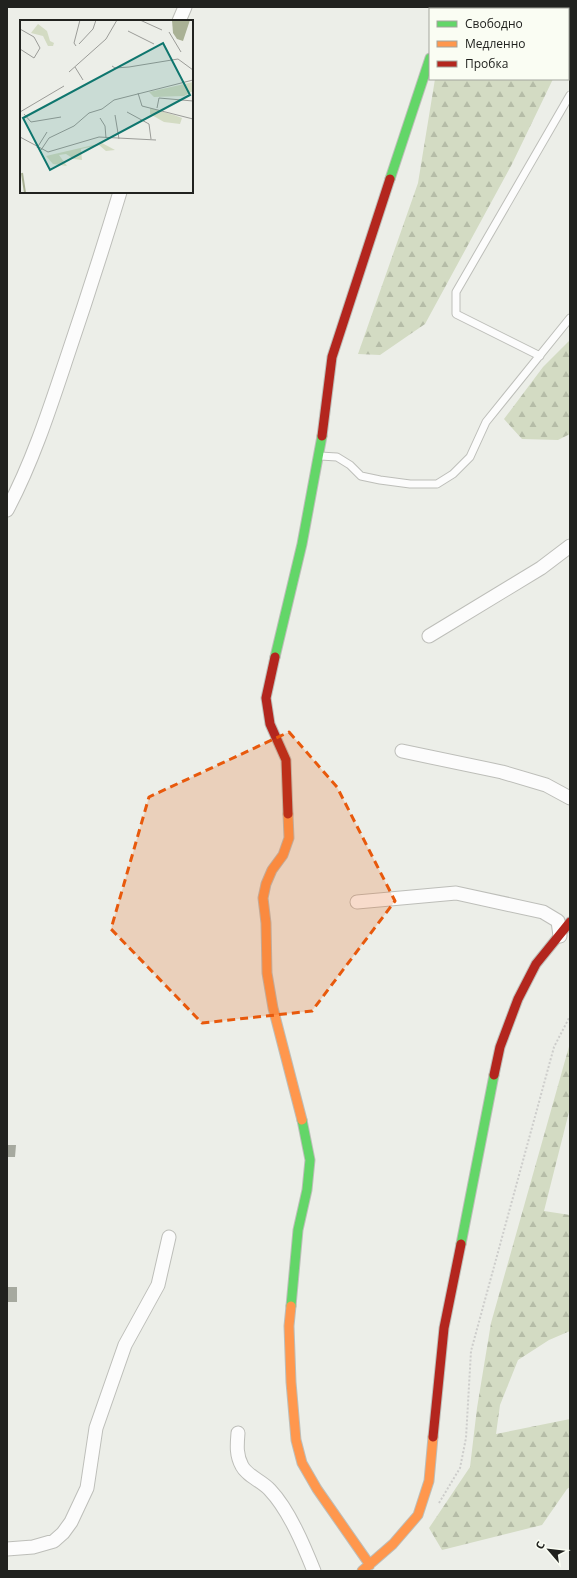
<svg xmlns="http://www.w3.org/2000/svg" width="577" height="1578" viewBox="0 0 577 1578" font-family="'Open Sans',sans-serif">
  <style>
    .forest { fill: url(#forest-firs) }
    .building { fill: #a6a99f }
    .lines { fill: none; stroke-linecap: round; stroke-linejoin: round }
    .lane-casing { stroke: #bdbeb9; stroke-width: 9 }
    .street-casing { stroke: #bdbeb9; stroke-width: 15 }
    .fast-casing { stroke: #bdbeb9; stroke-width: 11 }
    .slow-casing { stroke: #bdbeb9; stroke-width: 11 }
    .jam-casing { stroke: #bdbeb9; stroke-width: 11 }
    .path { stroke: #cdcdcb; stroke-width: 2; stroke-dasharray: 2 2; stroke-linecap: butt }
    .lane { stroke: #fcfcfc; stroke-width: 7 }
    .street { stroke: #fcfcfc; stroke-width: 13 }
    .fast { stroke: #63d668; stroke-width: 9 }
    .slow { stroke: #ff974d; stroke-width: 9 }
    .jam { stroke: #b3261e; stroke-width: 9 }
    .marked { fill: #e8590c; fill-opacity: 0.2; stroke: #e8590c; stroke-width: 3; stroke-dasharray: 8 5; stroke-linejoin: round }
    .inset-river { fill: none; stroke: #a9b195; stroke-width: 2 }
    .inset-road { fill: none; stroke: #9b9c98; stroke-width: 1 }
    .view { fill: #0f766e; fill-opacity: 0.15; stroke: #0f766e; stroke-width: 2 }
    .inset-edge { fill: none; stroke: #21221f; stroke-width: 2 }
  </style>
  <defs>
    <pattern id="forest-firs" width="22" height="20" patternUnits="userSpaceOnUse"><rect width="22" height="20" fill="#d3dbc3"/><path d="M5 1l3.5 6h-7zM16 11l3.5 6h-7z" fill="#b5bca7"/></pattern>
  </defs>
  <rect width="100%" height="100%" fill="#eceee8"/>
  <!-- forest -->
  <path class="forest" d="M453,7H557V9H452Z
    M435,79H553L512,164L425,324L380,355L358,354L418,183Z
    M570,340V434L558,440L522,439L504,419L543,367Z
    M570,1043V1108L544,1211L570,1215V1331L549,1340L518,1360L500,1405L496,1434L570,1419V1487L567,1489L542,1525L442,1550L429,1528L470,1467L477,1408L491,1323Z"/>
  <!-- building -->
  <path class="building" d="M7,1145H16L15,1157H7Z
    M7,1287H17V1302H7Z"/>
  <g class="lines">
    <defs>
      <path id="lane" d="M540,356L456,314V292L570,95
        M320,456L337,457L350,465L361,476L380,480L410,484H437L453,474L470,457L486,422L570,318"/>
      <path id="street" d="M445,9V7
        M179,21L185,7
        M7,510C32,463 49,411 66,360C85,304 103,248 120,192
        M429,636L541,568L570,546
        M402,751L502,772L546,785L570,798
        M357,902L456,893L543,912L558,921L560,936
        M238,1433C237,1445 236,1455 242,1466C247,1476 262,1481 270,1490C289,1510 304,1546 314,1571
        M7,1549L33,1547L54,1541L63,1533L71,1522L87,1488L96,1428L125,1345L158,1285L169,1237"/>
      <path id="fast" d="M390,179L430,58
        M275,657L302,544L322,436
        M461,1244L494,1075
        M291,1306L298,1230L307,1190L310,1160L302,1120"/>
      <path id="slow" d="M288,814L289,838L283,855L272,870L266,884L263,898L266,923L267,973L273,1008L302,1120
        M291,1306L289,1326L291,1382L296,1440L302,1463L317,1489L370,1565
        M362,1571L393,1544L418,1515L429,1481L433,1437"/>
      <path id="jam" d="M322,436L332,357L390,179
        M275,657L266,698L270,724L286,760L288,814
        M494,1075L500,1047L518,999L536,964L570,922
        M433,1437L444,1328L461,1244"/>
    </defs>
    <!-- lane casing -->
    <use href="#lane" class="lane-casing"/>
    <!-- street casing -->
    <use href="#street" class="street-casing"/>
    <!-- fast casing -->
    <use href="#fast" class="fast-casing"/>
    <!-- slow casing -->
    <use href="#slow" class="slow-casing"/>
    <!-- jam casing -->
    <use href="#jam" class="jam-casing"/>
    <!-- path -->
    <path class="path" d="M439,1503L460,1468L466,1438L471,1351L554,1047L570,1016"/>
    <!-- lane -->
    <use href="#lane" class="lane"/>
    <!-- street -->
    <use href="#street" class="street"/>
    <!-- fast -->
    <use href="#fast" class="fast"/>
    <!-- slow -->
    <use href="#slow" class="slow"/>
    <!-- jam -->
    <use href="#jam" class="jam"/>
  </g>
  <!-- marked area -->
  <path class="marked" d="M289,732L337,787L395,901L312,1011L202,1023L111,929L149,797Z"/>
  <!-- overview -->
  <g transform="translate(20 20)">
    <rect width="173" height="173" fill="#eceee8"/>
    <path d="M18,4L27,11L30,21L34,23L33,26H28L23,16L11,13ZM173,62V71L164,76L134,77L129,72ZM130,88L154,95L162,98L160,104L144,102L130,94ZM82,123L95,130L86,131L79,125L61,129L62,140L54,139L46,134L39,135L47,146L33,144L26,136Z" fill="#d3dbc3"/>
    <path d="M152,0H170L163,21L157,19L153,13Z" fill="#a9b195"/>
    <path class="inset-river" d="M2,153L5,173"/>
    <path class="inset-road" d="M120,0L142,10M0,9L14,17L20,28L14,38L0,29M108,11L134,24M149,12L161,32M59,24L73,9L76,0M56,26L54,23L60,0M92,46L95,48L109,47L158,39L173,50M55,47L63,60M49,52L86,19L97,0M118,73L122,86L173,99M137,88L139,78L173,81M0,92L44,66M107,92L129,104L131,119M4,94L11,102L41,97M95,95L99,119M80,98L85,106L86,118M0,117L28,132L79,117L136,120M17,128L27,112M21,130L29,118L54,106L69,93L82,89L94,80L173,60"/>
    <path class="view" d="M143,23L170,75L30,150L3,98Z"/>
    <rect width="173" height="173" class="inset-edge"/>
  </g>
  <!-- border -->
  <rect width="577" height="1578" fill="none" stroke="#21221f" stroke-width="16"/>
  <!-- legend -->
  <rect x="429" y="8" width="140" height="72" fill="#fafdf3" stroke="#a3a59e"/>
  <rect x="437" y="21" width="20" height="6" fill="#63d668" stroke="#a3a59e"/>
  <text x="465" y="28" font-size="12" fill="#21221f">Свободно</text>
  <rect x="437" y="41" width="20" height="6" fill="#ff974d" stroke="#a3a59e"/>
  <text x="465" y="48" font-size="12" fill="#21221f">Медленно</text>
  <rect x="437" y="61" width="20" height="6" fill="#b3261e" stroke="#a3a59e"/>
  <text x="465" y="68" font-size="12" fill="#21221f">Пробка</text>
  <!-- north arrow -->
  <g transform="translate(549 1550) rotate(298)" stroke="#fafdf3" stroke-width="3" paint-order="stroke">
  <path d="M0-3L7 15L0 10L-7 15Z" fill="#21221f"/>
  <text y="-6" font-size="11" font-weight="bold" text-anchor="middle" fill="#21221f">С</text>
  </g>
</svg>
